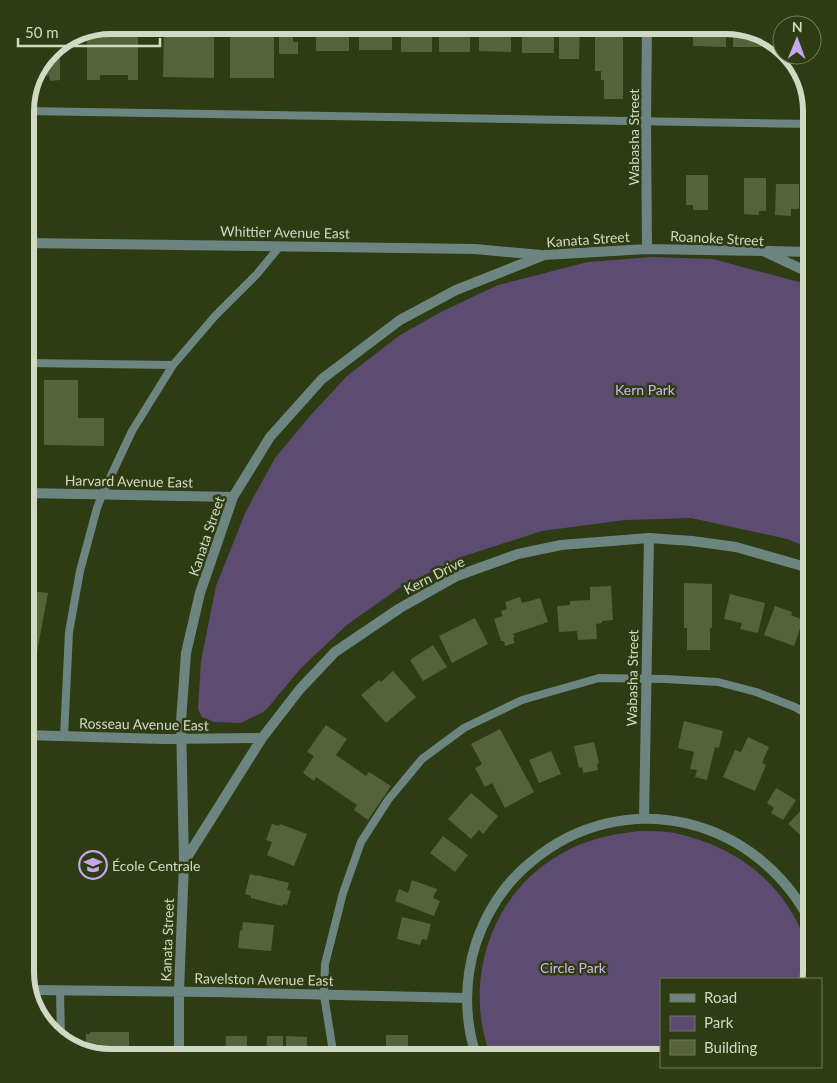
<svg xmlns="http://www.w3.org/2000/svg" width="837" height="1083" viewBox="0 0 837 1083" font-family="Lato,sans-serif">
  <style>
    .green { fill: #5d4b71 }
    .building { fill: #54633a }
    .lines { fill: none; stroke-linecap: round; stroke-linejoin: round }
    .service { stroke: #6c8581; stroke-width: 8 }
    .minor { stroke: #6c8581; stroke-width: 10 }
    .labels { text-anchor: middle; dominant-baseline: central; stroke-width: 5; stroke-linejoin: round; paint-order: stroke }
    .street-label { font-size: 14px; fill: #d0dac3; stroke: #2e3c13 }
    .park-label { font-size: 14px; fill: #d1b4f4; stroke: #2e3c13 }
    .poi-label { font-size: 14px; fill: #d0dac3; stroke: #2e3c13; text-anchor: start }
    .rim { fill: none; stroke: #d0dac3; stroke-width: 6 }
  </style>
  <rect width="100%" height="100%" fill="#2e3c13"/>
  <!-- green -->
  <path class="green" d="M652,257L713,259L799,282L812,288V549L787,539L691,518L625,520L542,531L461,557L402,586L348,624L301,668L265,711L241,723L214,722L202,717L198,709L201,661L216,586L246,511L275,458L310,416L347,376L400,335L441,312L498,285L588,262Z
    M640,831C652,831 664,831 675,833C730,845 776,876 800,928C808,944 815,961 810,979H661V1058H492C486,1045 483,1032 481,1018C473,953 503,886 561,854C586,839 612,834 640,831Z"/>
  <!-- building -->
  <path class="building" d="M126,25H138V80H128V75H100V80H87V34L104,27H126Z
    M164,25H214V78L163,77Z
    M279,25H293V42H298V54H279Z
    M559,25H580L579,59H559Z
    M693,25H726V47L693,46Z
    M230,26H274V78H230Z
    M316,26L349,27V51H316Z
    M359,26L392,27V50H359Z
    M733,26L766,36V47H733Z
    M479,27L511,28V52L479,51Z
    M401,28H432V52H401Z
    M439,28H470V52H439Z
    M522,28L554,29V53H522Z
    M595,28H623V99H604V80H601V71H595Z
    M60,44V80L50,81L49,75H33L34,73L54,46Z
    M686,175H708V210H693V205H686Z
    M744,178H766V211H759V215L744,214Z
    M776,184H799V209H791V216L775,215Z
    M44,380H78V418H104V446L44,445Z
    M684,583L712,584V628H710V650H687V628H684Z
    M611,586L613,620L602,621V623L596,624L597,639L578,640L577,631L559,632L557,606L570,605V601L590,600V587Z
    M25,590L48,593L29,695L25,694Z
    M730,594L765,603L758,633L740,629L742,623L724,619Z
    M520,597L522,603L540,598L548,622L513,634L515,637L513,638L515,643L505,646L504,641H501L494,619L503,616L501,611L507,609L505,602Z
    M775,606L792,612L791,615L803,620L794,646L764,635Z
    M475,618L488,644L452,663L439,636Z
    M433,645L447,667L423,681L410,660Z
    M393,671L416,697L386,723L361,695L379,680L381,682Z
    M684,721L723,731L719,748L715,747L707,780L695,777L697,770L690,769L694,752L678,748Z
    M326,725L347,739L336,755L366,776L369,772L391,786L368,820L354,810L357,805L316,777L314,781L303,773L314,756L307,752Z
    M500,729L534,792L505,808L492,783L485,787L475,768L482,764L471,744Z
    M748,737L769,747L762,763L766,765L755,791L723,777L735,750L741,752Z
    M594,742L599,763L597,764L598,770L583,773L582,767L579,768L574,746Z
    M551,751L561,774L539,783L529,760Z
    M776,788L796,800L783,820L771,813L774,808L767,803Z
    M471,793L498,816L483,834L479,830L471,839L448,819Z
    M809,802L812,805V830L804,838L788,824Z
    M272,824L279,826L280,824L307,834L294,866L267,855L272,842L266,840Z
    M443,836L468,855L455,872L430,853Z
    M812,843V858L805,849Z
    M250,874L257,876V875L289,883L287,890L291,891L287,905L283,904L282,906L251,898V896L245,894Z
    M412,880L437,889L433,898L440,901L434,916L395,901L399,889L408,893Z
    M402,917L431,924L427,940L422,939L420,945L397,939Z
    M243,922L274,925L271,951L238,948L240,930L242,931Z
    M90,1032H129V1049H99V1044H86V1034H90Z
    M386,1035H408V1058H386Z
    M226,1036H247V1058H225Z
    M267,1036H283V1058H266Z
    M286,1036L307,1037V1058H286Z"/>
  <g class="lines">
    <!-- service -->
    <path class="service" d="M25,111L812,124
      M25,363L173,365
      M64,736L69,632L80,571L97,508L102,495L132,431L173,365L215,316L257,274L280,246
      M60,990L61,1040
      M334,1058L324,995L325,964L343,893L361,842L388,800L422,759L464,728L522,700L599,678L665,679L718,682L756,692L795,707L812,717"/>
    <!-- minor -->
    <path class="minor" d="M25,243L475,249L541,255
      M647,249L646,122L647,25
      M768,251L812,252
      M25,493L233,497
      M25,735L162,739L262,738
      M644,819L649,538
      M184,862L262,738L300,689L335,652L400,608L457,576L518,554L561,545L649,538L692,541L736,547L799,565L812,571
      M30,990L212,992L467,998
      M179,1058V991L184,863L181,721L186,653L200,593L233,497L270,437L322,379L400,320L456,290L544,255L647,249L763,251L812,274
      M477,1058C464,1021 464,980 476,943C487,911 505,883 531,862C624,783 759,817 812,925"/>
  </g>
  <!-- icons -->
  <defs>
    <symbol id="school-ring" viewBox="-11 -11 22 22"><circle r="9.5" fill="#2e3c13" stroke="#c8a6ef" stroke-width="1.5"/><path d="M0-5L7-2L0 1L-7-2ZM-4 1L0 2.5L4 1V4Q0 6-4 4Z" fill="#c8a6ef"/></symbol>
  </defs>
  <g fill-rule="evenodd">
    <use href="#school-ring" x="77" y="849" width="32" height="32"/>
  </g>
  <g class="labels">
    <!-- street labels -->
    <g class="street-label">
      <text transform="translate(633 137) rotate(-90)">Wabasha Street</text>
      <text transform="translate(285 232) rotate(1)">Whittier Avenue East</text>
      <text transform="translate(717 238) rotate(3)">Roanoke Street</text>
      <text transform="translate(588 239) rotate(-4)">Kanata Street</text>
      <text transform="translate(129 481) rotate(1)">Harvard Avenue East</text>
      <text transform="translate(206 536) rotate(-71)">Kanata Street</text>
      <text transform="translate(434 575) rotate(-27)">Kern Drive</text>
      <text transform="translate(632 678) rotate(-89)">Wabasha Street</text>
      <text transform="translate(144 724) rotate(1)">Rosseau Avenue East</text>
      <text transform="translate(167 940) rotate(-88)">Kanata Street</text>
      <text transform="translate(264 979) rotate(1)">Ravelston Avenue East</text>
    </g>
    <!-- park labels -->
    <g class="park-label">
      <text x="645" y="389">Kern Park</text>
      <text x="573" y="967">Circle Park</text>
    </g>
    <!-- poi labels -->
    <g class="poi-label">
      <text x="112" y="865">École Centrale</text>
    </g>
  </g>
  <!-- crop -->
  <path d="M0 0H837V1083H0ZM111 34H726A77 77 0 0 1 803 111V972A77 77 0 0 1 726 1049H111A77 77 0 0 1 34 972V111A77 77 0 0 1 111 34Z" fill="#2e3c13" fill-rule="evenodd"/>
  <path class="rim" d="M111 34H726A77 77 0 0 1 803 111V972A77 77 0 0 1 726 1049H111A77 77 0 0 1 34 972V111A77 77 0 0 1 111 34Z"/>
  <!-- legend -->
  <rect x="660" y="978" width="162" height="90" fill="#2e3c13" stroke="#6f7b59"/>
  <rect x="670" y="994" width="25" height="8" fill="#6c8581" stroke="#6f7b59"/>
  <text x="704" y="1003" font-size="15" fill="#d0dac3">Road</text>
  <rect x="670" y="1016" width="25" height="15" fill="#5d4b71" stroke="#6f7b59"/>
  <text x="704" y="1028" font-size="15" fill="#d0dac3">Park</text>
  <rect x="670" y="1040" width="25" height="15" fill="#54633a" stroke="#6f7b59"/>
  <text x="704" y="1053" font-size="15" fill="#d0dac3">Building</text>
  <!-- north arrow -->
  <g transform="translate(797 40) rotate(1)"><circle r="24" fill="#2e3c13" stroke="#6f7b59"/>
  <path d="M0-4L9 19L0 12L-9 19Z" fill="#c8a6ef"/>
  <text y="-8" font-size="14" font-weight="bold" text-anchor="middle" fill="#d0dac3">N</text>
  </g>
  <!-- scale -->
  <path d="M18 38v8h142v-8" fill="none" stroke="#d0dac3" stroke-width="2.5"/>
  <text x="25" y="38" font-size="15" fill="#d0dac3" stroke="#2e3c13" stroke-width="4" paint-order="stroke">50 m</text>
</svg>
